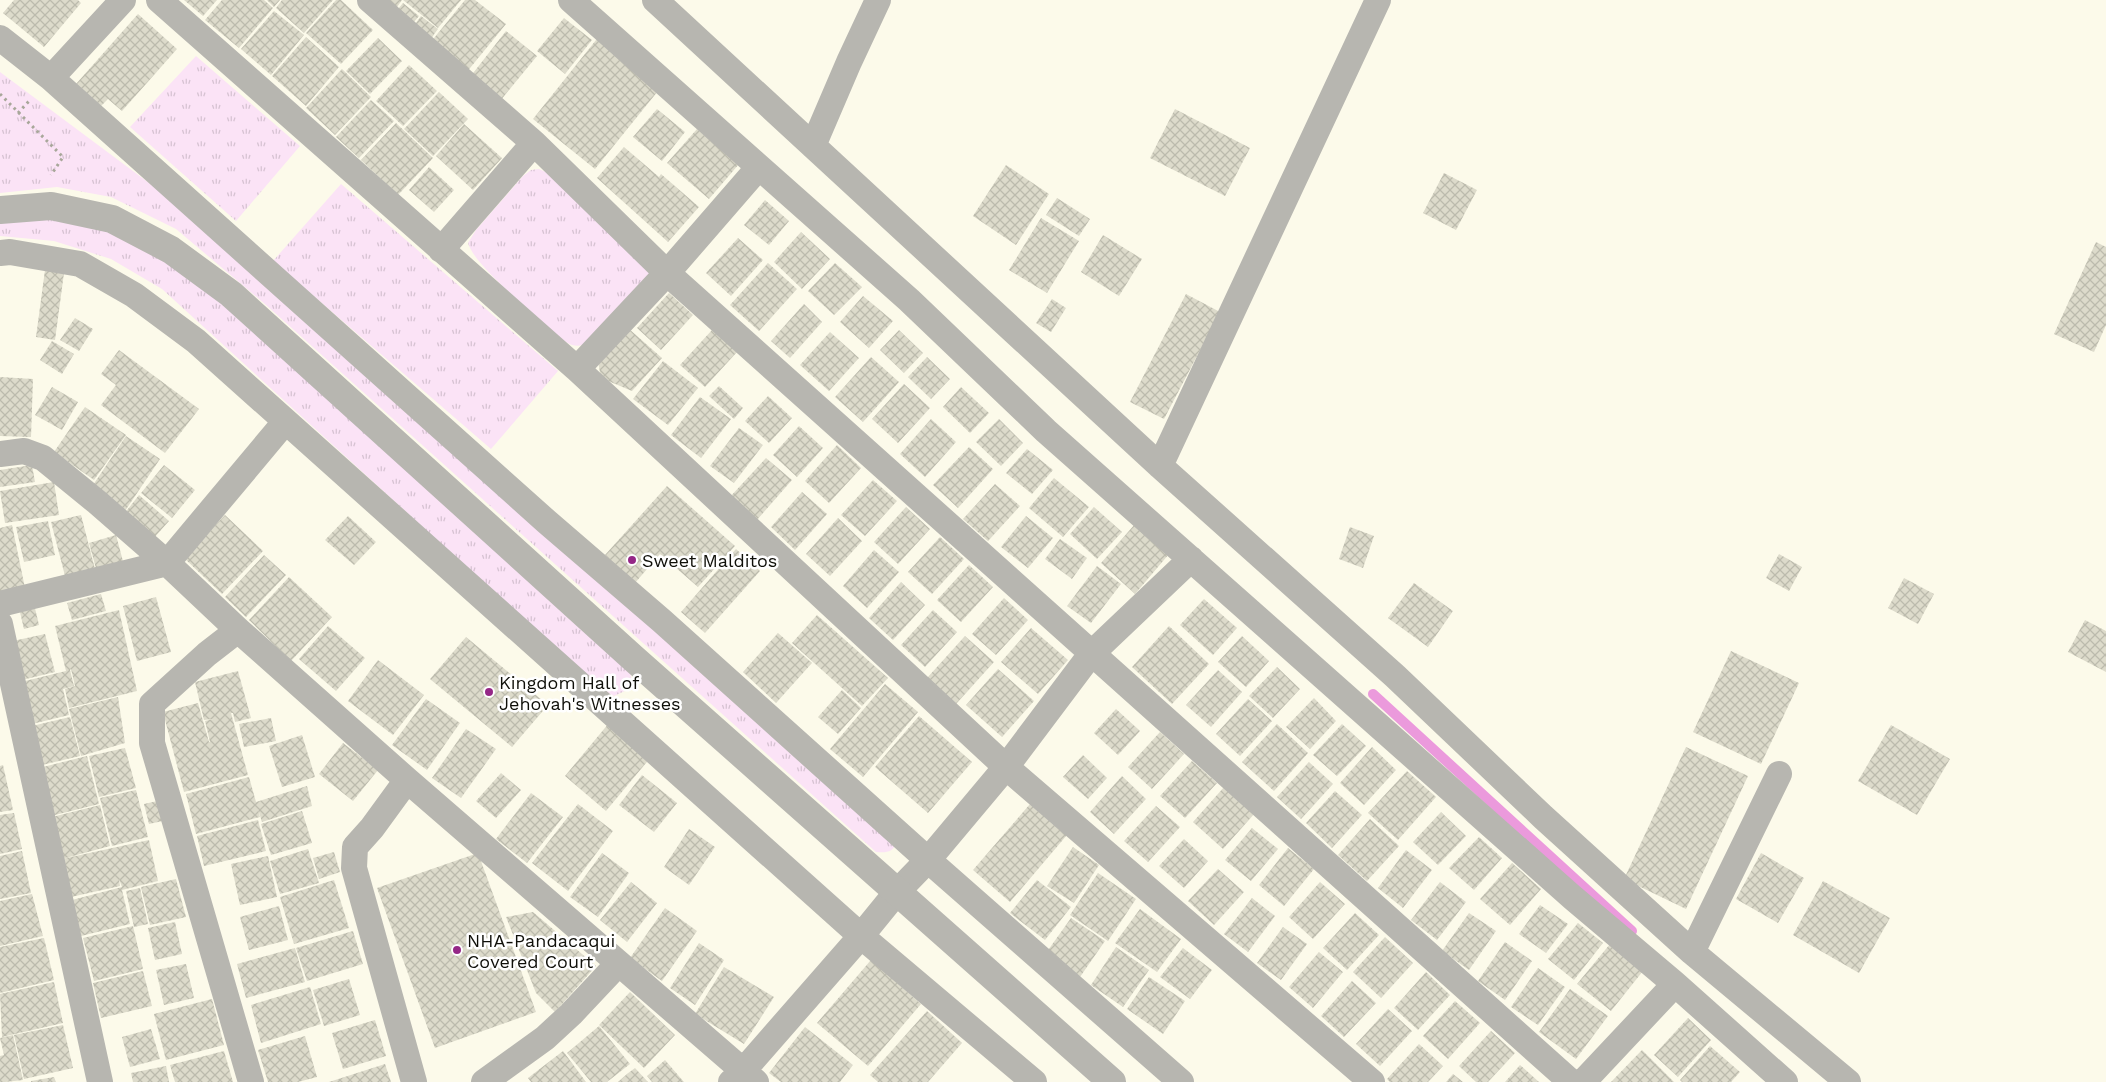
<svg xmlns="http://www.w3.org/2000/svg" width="2106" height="1082" viewBox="0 0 2106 1082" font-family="'Work Sans',sans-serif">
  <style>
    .grass { fill: url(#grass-tufts) }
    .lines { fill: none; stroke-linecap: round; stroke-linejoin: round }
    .stream { stroke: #eb9adc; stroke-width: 10 }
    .building { fill: url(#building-cross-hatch) }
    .path { stroke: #a8a79a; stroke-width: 3; stroke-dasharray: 2.5 4; stroke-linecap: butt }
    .minor { stroke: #b7b6b0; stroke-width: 26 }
    .tertiary { stroke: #b7b6b0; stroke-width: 28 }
    .poi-dot { fill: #952787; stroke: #fff; stroke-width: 2 }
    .labels { text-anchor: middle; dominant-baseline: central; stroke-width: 5; stroke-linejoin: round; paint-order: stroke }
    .poi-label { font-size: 18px; fill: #0f0f09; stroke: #fff; text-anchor: start }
  </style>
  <defs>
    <pattern id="grass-tufts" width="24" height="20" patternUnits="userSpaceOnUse" patternTransform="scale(1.25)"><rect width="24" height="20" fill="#fbe3f6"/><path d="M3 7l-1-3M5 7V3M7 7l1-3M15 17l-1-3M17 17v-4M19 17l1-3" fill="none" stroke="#d6c2d2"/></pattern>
    <pattern id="building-cross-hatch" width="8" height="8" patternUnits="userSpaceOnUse" patternTransform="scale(1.25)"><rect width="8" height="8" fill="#dddbcb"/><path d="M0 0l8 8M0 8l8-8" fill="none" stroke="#bcbbad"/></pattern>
  </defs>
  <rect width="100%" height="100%" fill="#fcfaea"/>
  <!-- grass -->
  <path class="grass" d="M196,56L300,146L236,221L130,127Z
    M0,72L188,212L898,842C892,852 888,853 876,852L266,305L176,229L111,197L57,187L0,193Z
    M539,169L552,175L651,274L583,345C572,348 566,342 558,336C537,316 475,267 468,243L476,230L523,176L531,170Z
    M341,184L558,371L491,449L273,261Z
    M0,213L110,226L208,289L629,667L632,682L627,690L614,696L597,686L162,289L111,259L54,241L0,236Z"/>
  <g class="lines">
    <!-- stream -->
    <path class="stream" d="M1373,694L1632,931"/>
  </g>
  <!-- building -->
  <path class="building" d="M14,0H78L81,3L44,47L3,13Z
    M184,0H217L203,16Z
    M222,0H264L273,8L239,48L205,20Z
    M267,0H280L274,7Z
    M282,0H333L304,33L276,8Z
    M336,0H341L373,30L341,64L306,33Z
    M382,0H402L395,10Z
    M403,0H461L438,28Z
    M465,0H475L506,24L466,73L430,43Z
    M403,3L419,16L409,28L393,15Z
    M274,11L304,35L271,75L241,49Z
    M138,14L177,49L122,111L108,99L101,106L76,84Z
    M421,16L438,29L427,44L410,31Z
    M564,18L592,40L565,74L537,51Z
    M506,31L537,56L500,101L470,77Z
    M600,35L662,86L595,169L533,119Z
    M306,37L339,67L306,106L272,76Z
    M378,38L402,61L370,94L346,71Z
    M409,65L437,91L403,126L376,101Z
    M342,69L371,97L335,135L306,108Z
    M439,92L468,119L433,156L404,129Z
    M371,100L394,121L359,158L336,137Z
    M657,109L685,132L662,161L633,137Z
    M1175,109L1250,148L1225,196L1150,158Z
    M396,123L433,158L398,195L361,160Z
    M464,124L502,158L473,190L436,156Z
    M697,129L739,164L709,199L667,163Z
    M624,147L659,177L661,174L699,207L668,242L597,178Z
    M1006,165L1049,194L1016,245L973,216Z
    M429,167L454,190L434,212L409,190Z
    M1444,173L1477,190L1456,230L1423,213Z
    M1057,198L1090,219L1079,236L1046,215Z
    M765,200L789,221L769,245L744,225Z
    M1041,218L1079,241L1047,293L1009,270Z
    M801,232L830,259L802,289L774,262Z
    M1103,235L1142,259L1119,296L1081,272Z
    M738,238L763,260L731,296L706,273Z
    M2096,242L2106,247V325L2094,352L2054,334Z
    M768,263L797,289L759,331L730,305Z
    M835,263L862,287L834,315L808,291Z
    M45,270L64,273L55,340L36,337Z
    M669,293L693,315L661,350L637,328Z
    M1186,294L1220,312L1164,419L1130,402Z
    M863,296L893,321L869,348L840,322Z
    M1052,299L1066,308L1051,332L1036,323Z
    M804,304L822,322L790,358L771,341Z
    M75,318L93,329L79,351L60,340Z
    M628,328L662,358L632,391L601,378L598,361Z
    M712,330L737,352L705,387L680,365Z
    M899,330L923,353L904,373L880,350Z
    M830,332L859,358L829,391L800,365Z
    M52,341L74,354L62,374L40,360Z
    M119,350L199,409L165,453L101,405L116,385L101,374Z
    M871,357L899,382L863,422L835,397Z
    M927,357L950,379L931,399L908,377Z
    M663,361L698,388L668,425L633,399Z
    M0,377L33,379L31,437L0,436Z
    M904,384L930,408L898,443L872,419Z
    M719,386L743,408L734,419L709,396Z
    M52,387L78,402L62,430L35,415Z
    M961,387L989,413L970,433L943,407Z
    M768,396L792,418L769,443L745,421Z
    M700,397L731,419L701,458L671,435Z
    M85,407L126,435L94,480L54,452Z
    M931,419L956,442L925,477L900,454Z
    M999,419L1023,443L1001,466L976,442Z
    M799,426L823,448L797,477L773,455Z
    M739,428L763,445L734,483L710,466Z
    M126,436L160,459L125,511L91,488Z
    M837,445L861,468L829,503L805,481Z
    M969,447L993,469L958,508L933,485Z
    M1027,449L1053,470L1032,494L1006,473Z
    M766,458L792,480L756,521L729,498Z
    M32,465L35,482L0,487V470Z
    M164,465L195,490L172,518L141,493Z
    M1054,478L1089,507L1063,537L1029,508Z
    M873,480L897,501L865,536L841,515Z
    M54,482L59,515L5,523L0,491Z
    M995,484L1020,506L988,541L963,519Z
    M667,486L735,546L698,587L660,554L635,583L605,555Z
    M802,492L827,514L795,550L771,527Z
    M139,495L169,521L153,539L124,514Z
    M906,507L930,529L898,564L874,542Z
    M1094,507L1122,532L1097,559L1070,534Z
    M81,515L95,569L65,576L51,522Z
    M225,515L263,551L222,594L184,558Z
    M348,516L376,542L354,565L325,540Z
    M1026,516L1053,538L1028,568L1001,547Z
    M838,518L862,541L830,576L806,554Z
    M48,521L55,555L24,562L16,527Z
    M1135,524L1169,554L1135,594L1101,563Z
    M12,525L25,588L0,593V528Z
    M1350,527L1374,536L1363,568L1339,559Z
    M116,535L124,565L97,572L89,543Z
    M940,537L964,559L932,594L908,572Z
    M1060,539L1087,558L1072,579L1045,559Z
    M736,549L760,571L705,633L681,612Z
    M874,550L899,572L867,608L843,586Z
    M1779,554L1802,567L1789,591L1766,578Z
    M264,555L286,575L246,617L225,597Z
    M969,565L993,587L961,622L937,600Z
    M1097,566L1121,584L1091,623L1067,606Z
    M289,577L332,617L291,661L249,620Z
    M1904,578L1934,594L1918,624L1888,608Z
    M901,582L925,605L893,640L869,618Z
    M1414,583L1453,611L1428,647L1388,618Z
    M101,594L106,611L72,620L67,603Z
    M156,597L171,652L137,661L123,606Z
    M1004,598L1028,620L996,655L972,634Z
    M1204,599L1237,628L1213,655L1180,625Z
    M33,600L39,625L24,629L18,604Z
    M119,610L137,691L69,708L65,689L75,686L71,669L70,670L74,686L63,689L69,715L32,724L21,682L66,671L55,626Z
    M933,610L957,632L925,667L901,645Z
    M817,615L888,678L862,706L792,643Z
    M2085,620L2106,631V672L2068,652Z
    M328,626L365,658L336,691L299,659Z
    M1169,626L1209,664L1172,704L1132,667Z
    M1031,628L1068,660L1038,694L1001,662Z
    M778,633L812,663L776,703L743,672Z
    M45,634L55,672L22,680L13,641Z
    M965,636L994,662L956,704L927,678Z
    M1242,636L1269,661L1246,687L1218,662Z
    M466,637L548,705L512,747L430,679Z
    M1731,651L1799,683L1761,764L1693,732Z
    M378,660L424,695L393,735L348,701Z
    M1277,667L1300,689L1273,718L1249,696Z
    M998,669L1034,701L1002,737L966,705Z
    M1218,670L1242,692L1211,727L1186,705Z
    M238,671L251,718L235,722L233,713H231L248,775L184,792L163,712L198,703L209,742H210L205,721L213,719L204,720L195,682Z
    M885,684L918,712L863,777L830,749Z
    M842,690L861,708L838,734L818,717Z
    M118,697L125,743L81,756L69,709Z
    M1314,698L1336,721L1310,749L1286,727Z
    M426,699L460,723L427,770L392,745Z
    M1248,699L1272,721L1240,756L1216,734Z
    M1116,709L1140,731L1118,755L1094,733Z
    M919,716L972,762L928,813L875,767Z
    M70,717L80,756L42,765L32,726Z
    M271,718L276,741L244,747L239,724Z
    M609,723L651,757L606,811L565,776Z
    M1277,724L1308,753L1274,791L1242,762Z
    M1342,724L1366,746L1337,776L1313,755Z
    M1891,725L1950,759L1917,815L1858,781Z
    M466,729L496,749L461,798L432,778Z
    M1160,732L1184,754L1152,789L1128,767Z
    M302,735L315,777L282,787L269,746Z
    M343,743L378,770L353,801L319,774Z
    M1372,747L1396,770L1364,805L1340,783Z
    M1686,747L1748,776L1686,909L1624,879Z
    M125,748L136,788L99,797L89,756Z
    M1083,755L1107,778L1088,799L1063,777Z
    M87,756L99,804L51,816L39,768Z
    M1192,761L1217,783L1185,818L1160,796Z
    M1309,762L1333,784L1301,819L1277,797Z
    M3,765L13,810L0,812V766Z
    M1407,771L1436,797L1398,840L1368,813Z
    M501,773L521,790L496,818L476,801Z
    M642,775L677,803L654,832L619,805Z
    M1122,776L1146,799L1114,834L1090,812Z
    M249,777L256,802L307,786L312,806L262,822L258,809L260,817L196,834L186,794Z
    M1225,786L1255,813L1223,849L1193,822Z
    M136,790L148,837L112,846L100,798Z
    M1335,791L1362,815L1332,848L1306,823Z
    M531,793L563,817L527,863L496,839Z
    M162,800L167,820L149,824L144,804Z
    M578,804L613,831L568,891L532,863Z
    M1030,804L1067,835L1010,902L973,870Z
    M100,805L110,846L62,859L52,817Z
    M1156,806L1180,827L1148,862L1124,841Z
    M302,811L312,843L271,855L261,824Z
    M1441,812L1466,836L1438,865L1413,842Z
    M14,813L22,849L0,854V815Z
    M1370,819L1399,846L1367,881L1338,855Z
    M258,820L266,851L204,866L197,836Z
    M1252,828L1278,849L1251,881L1225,860Z
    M689,829L715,847L689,885L664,867Z
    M1479,837L1502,858L1474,890L1449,868Z
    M1184,839L1208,861L1184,888L1159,866Z
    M149,840L158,881L122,890L130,924L81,936L72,900L122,887L119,879L120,886L71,897L62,859Z
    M1073,847L1099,865L1074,903L1047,886Z
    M1288,848L1314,869L1284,906L1259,885Z
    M308,849L319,883L280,894L270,861Z
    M1406,850L1432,870L1403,908L1378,888Z
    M22,851L31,893L0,899V856Z
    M334,852L340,872L319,879L313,858Z
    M478,853L536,1012L435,1048L377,888Z
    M602,853L629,873L598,917L570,897Z
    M1761,853L1804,878L1778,923L1736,899Z
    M268,856L277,897L240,905L231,864Z
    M1512,863L1541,889L1510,925L1480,899Z
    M1218,869L1244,892L1214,925L1188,901Z
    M1098,873L1136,899L1108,941L1070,915Z
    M176,879L186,917L150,925L141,887Z
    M334,880L349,928L294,944L280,897Z
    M1037,880L1071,907L1045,940L1010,913Z
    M1823,881L1890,918L1859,973L1793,935Z
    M631,882L657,903L627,942L600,920Z
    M1320,882L1345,904L1313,939L1289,917Z
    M1440,882L1466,902L1437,940L1411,920Z
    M140,888L148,924L134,927L126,891Z
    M32,894L43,936L0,946V901Z
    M1252,898L1275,916L1248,952L1224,934Z
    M1540,905L1568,924L1546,953L1519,934Z
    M279,906L288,940L249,950L240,917Z
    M665,908L697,931L662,981L630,958Z
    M1140,909L1181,939L1157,972L1115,943Z
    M533,912L596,966L555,1012L536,993L506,917Z
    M1355,913L1379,935L1347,970L1323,948Z
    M1469,913L1496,931L1469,970L1442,951Z
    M1071,918L1105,941L1080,977L1046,953Z
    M175,922L182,954L155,960L148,928Z
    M1578,923L1603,943L1574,980L1548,959Z
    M133,926L143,969L94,981L83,938Z
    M1283,927L1307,944L1281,980L1257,963Z
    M353,931L363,964L307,981L296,948Z
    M1385,937L1413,963L1381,998L1353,972Z
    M44,938L54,980L0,993V947Z
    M1505,942L1532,961L1505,1000L1478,981Z
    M699,943L724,960L695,1005L670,988Z
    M1610,944L1643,971L1611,1011L1577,984Z
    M1116,947L1149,970L1123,1007L1091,985Z
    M295,948L305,982L246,998L237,964Z
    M1183,948L1212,970L1190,999L1160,977Z
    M1319,952L1343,972L1313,1008L1289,987Z
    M871,960L921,1004L868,1066L817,1023Z
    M186,964L194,998L164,1005L156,970Z
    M724,967L774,997L744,1044L695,1014Z
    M1538,968L1565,987L1538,1025L1511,1007Z
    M143,971L152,1006L101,1018L93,983Z
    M1426,972L1450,995L1418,1030L1394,1008Z
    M1149,977L1185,1001L1163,1034L1127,1009Z
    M349,979L360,1015L324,1026L313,990Z
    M1352,981L1376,1003L1344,1037L1321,1016Z
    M54,982L63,1023L2,1037L0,994Z
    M310,987L321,1024L261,1043L251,1005Z
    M1570,989L1608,1016L1576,1059L1539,1032Z
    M630,992L675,1035L644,1068L599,1025Z
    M212,999L224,1045L166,1060L154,1014Z
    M1455,1001L1480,1023L1448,1059L1423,1036Z
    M1388,1009L1412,1031L1380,1066L1356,1044Z
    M927,1011L962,1043L928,1082H878L870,1075Z
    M1688,1018L1711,1040L1678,1077L1654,1055Z
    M375,1020L386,1056L343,1069L332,1033Z
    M63,1025L73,1068L24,1079L14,1035Z
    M599,1026L630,1064L607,1082H591L567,1053Z
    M805,1027L853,1065L840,1082H781L769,1073Z
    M151,1029L160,1059L130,1067L122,1037Z
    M1491,1031L1515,1053L1488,1082H1476L1459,1066Z
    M13,1035L23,1080L5,1082L4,1076L5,1082H0V1056L4,1055L0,1038Z
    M305,1036L317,1077L298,1082H268L258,1050Z
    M1419,1044L1443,1066L1428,1082H1390L1387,1079Z
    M1710,1046L1740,1072L1731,1082H1682L1680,1080Z
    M1642,1050L1674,1082H1611Z
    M224,1051L233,1082H175L170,1065Z
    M563,1051L586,1082H531L528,1078Z
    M665,1060L684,1082H652L647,1076Z
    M385,1064L391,1082H329Z
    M1520,1065L1539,1082H1505Z
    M166,1066L169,1082H133L131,1073Z
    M635,1068L648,1082H618L627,1074Z
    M1453,1074L1463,1082H1446Z
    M54,1077L56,1082H31V1081Z"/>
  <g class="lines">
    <!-- path -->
    <path class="path" d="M0,94L63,157L51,175
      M18,113L30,100"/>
    <!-- minor -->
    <path class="minor" d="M159,0L577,369L1006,767L1372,1082
      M370,0L534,143L667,273L1571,1082
      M571,0L909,300L1046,431L1572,897L1675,984L1785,1082
      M655,0L1160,466L1395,676L1543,817L1692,952L1848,1082
      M0,38L51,78L547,522L662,621L928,860L1181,1082
      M51,78L123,0
      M813,146L849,62L878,0
      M441,250L534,143
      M0,253L10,252L80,264L134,295L196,341L861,936L1034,1082
      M577,369L667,273L759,167
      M0,454L24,451L43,458L97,502L167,563L238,630L407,780L756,1082
      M1160,466L1378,0
      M0,604L167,563L285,422
      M0,624L100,1082
      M238,630L207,654L152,704V743L251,1082
      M407,780L372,828L355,847L354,868L414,1082
      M1692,952L1779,774
      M484,1082L545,1038L571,1014L618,964
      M731,1082L743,1071L861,936L896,893L928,860L1006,767L1091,654L1191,559
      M1583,1082L1675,984"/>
    <!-- tertiary -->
    <path class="tertiary" d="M0,210L51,206L112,219L171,250L231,294L633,658L1112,1082"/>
  </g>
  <!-- markers -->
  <g class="poi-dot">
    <circle cx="632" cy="560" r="5"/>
    <circle cx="489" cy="692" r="5"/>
    <circle cx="457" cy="950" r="5"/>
  </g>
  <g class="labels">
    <!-- poi labels -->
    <g class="poi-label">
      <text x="642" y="560">Sweet Malditos</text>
      <text x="499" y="682">Kingdom Hall of<tspan x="499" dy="21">Jehovah's Witnesses</tspan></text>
      <text x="467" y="940">NHA-Pandacaqui<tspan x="467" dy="21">Covered Court</tspan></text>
    </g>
  </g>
</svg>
